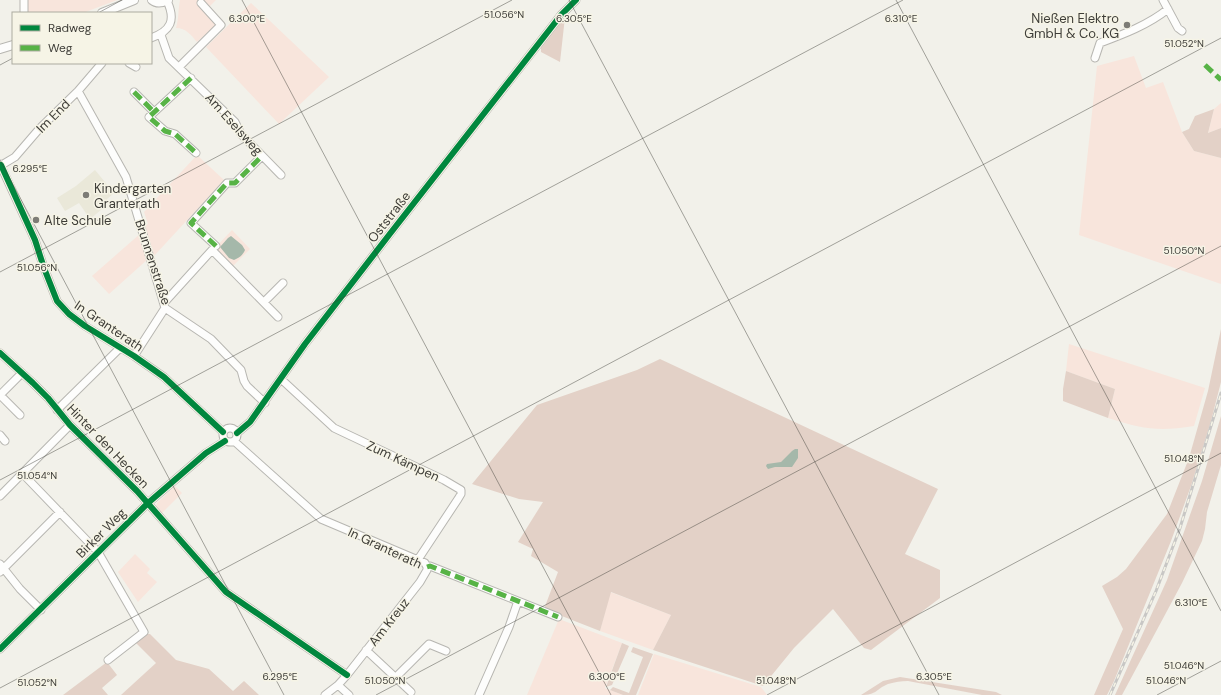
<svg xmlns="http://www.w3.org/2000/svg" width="1221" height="695" viewBox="0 0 1221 695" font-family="'DM Sans',sans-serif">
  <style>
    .built { fill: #eae8d9 }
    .green { fill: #f8e5dc }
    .forest { fill: #e3d1c7 }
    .water { fill: #a5b8aa }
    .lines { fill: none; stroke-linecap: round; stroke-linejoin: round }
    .minor-casing { stroke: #b7b6b1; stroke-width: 9 }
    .tertiary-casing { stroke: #b7b6b1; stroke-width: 10 }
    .minor { stroke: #fdfdfc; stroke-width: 7 }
    .tertiary { stroke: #fdfdfc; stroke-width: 8 }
    .rail-casing { stroke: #c8c7c5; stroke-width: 3 }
    .rail { stroke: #f6f4e6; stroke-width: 1.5; stroke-dasharray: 4.5; stroke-linecap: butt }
    .quiet { stroke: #57b346; stroke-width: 5; stroke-dasharray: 10 5; stroke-linecap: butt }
    .cycleway-casing { stroke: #f6f4e6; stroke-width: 8 }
    .cycleway { stroke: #00873e; stroke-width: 6 }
    .ticks { fill: none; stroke: #3e3d38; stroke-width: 1; stroke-opacity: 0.45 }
    .poi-dot { fill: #7d7c76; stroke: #f6f4e6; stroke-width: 1.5 }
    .labels { text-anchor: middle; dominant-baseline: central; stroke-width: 3; stroke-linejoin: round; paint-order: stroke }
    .poi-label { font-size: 13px; fill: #3e3d38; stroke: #f6f4e6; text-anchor: start }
    .street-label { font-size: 13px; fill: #3e3d38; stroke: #f6f4e6 }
    .ticks-label { font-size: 10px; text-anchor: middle; fill: #3e3d38; stroke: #f6f4e6; stroke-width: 3; stroke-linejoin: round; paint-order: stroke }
  </style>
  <rect width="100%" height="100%" fill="#f2f1ea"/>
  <!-- built -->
  <path class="built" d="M95,170L114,193L107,199V205L90,219L79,203L65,211L57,198L76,186Z"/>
  <!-- green -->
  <path class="green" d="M26,0H117L83,13H26Z
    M180,0H216L208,8L216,25L197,42C191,35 186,28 176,28C179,18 178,10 180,0Z
    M251,3L329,77L279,124L206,47Z
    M1134,56L1146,88L1163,82L1182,132L1194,151L1221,158V284L1079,235L1097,66Z
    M1221,103V128L1208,133L1214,109Z
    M197,155L224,180L154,256L144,225L148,224L144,212Z
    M232,230L250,249L233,266L215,248Z
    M141,233L148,259L109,294L92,276Z
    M1069,344L1205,388L1194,426C1158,432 1143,429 1108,418L1115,389L1066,371Z
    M175,486L182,493L161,514L156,507L157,503Z
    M135,554L150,569L147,573L157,582L138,602L118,572Z
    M610,592L671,615L653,650L600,631Z
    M559,619L622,643L605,688L623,695H527Z
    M654,654L761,687L767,695H638Z"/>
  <!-- forest -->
  <path class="forest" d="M565,17L560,62L541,52V46Z
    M1214,109L1208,133L1221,128V158L1194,151L1182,132L1189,129L1195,116Z
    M1221,329V382L1211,421L1191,486L1171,541L1114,681L1107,695H1094L1123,629L1102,586L1117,577L1126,569L1167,514L1189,458L1208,391Z
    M660,359L938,489L905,554L940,570V598L871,650L864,648L833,609L794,648L763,686L653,650L671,615L611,592L600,631L544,609L558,572L531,556L533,549L518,542L543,502L519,499L472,484L537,405L637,370Z
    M1066,371L1115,389L1108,418L1063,401V389Z
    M1221,416V465L1207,512L1205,529L1202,541L1182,583L1122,695H1115L1167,580L1202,481Z
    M144,634H150L176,660L209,669L233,691L244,681L259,695H121L156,663L134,641Z
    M622,643L629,646L612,685L606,687Z
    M633,647L653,654L636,695H623L610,690L613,687L629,693L643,657L631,652Z
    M107,662L117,675L102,688L108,695H63Z
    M900,677L977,689L996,692L1002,695H982L908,681C901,681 895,682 888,684C876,689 877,695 861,695L883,681Z"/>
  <!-- water -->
  <path class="water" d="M231,236L242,245L245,250C243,255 239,258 234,260L229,258L220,247L228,238Z
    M795,449H798V458L792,467H775L768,469L766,466L767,464L781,462L792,451Z"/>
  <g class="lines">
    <defs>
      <path id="minor" d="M24,0V13
        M1163,0L1178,28L1182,31
        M161,35L169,58L235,122L241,134L281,175
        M151,38C171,31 176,20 167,1
        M1095,58L1100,43C1124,34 1148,25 1168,9
        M129,63L136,67
        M179,67L221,25L201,3
        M191,78L149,117L165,131L175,134L196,153
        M78,91L126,177L165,308L211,339L241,370L244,381L247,386L265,403
        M134,92L154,112
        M0,164L35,240L44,268L57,301L69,314L85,326L134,356L164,377L223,432
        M0,166L15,157L40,128L78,91L102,63
        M216,246L191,223L227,183H235L262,156
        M264,302L283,283
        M164,303L212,250L278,317
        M0,353L33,383L48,398L70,425L137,491L226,592L347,675
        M134,356L165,308
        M281,379L334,428L444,480L461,490V494L458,499L417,561
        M0,395L22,373
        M0,395L20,415
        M57,410L120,348
        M223 435a7 7 0 1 1 14 0a7 7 0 1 1-14 0Z
        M237,433L250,422L305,344L389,235L561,15L576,0
        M0,435L5,441
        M234,441L321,519L425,563L427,567
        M22,473L98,552L144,632L108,660
        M0,496L70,425
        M0,564L20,589L41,610
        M427,567L430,566L558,617
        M0,572L60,512
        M0,649L148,503L206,453L225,441
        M366,650L411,692
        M396,677L429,644L446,651
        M338,685L349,695
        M325,695L338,685L347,675L420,582L427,570V567
        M479,695L509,627L518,601"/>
      <path id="tertiary" d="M152,0C157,4 162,3 168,0
        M102,13L134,0
        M0,49L13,45"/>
    </defs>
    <!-- minor casing -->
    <use href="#minor" class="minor-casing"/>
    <!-- tertiary casing -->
    <use href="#tertiary" class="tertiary-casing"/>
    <!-- minor -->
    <use href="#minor" class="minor"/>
    <!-- tertiary -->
    <use href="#tertiary" class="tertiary"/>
    <defs>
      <path id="rail" d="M1110,695L1156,591L1180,528L1221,393"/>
    </defs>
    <!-- rail casing -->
    <use href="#rail" class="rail-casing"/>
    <!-- rail -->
    <use href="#rail" class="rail"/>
    <!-- quiet -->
    <path class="quiet" d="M1205,65L1221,80
      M191,78L149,117L165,131L175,134L196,153
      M134,92L154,112
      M216,246L191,223L227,183H235L262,156
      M427,567L430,566L558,617"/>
    <defs>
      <path id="cycleway" d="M0,166L1,165L35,240L44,268L57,301L69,314L85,326L134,356L164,377L223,432
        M0,353L33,383L48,398L70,425L137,491L226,592L347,675
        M237,433L250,422L305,344L389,235L561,15L576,0
        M0,649L148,503L206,453L225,441"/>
    </defs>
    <!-- cycleway casing -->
    <use href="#cycleway" class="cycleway-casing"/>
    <!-- cycleway -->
    <use href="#cycleway" class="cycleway"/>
  </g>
  <!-- ticks -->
  <path class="ticks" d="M242,0L611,695M569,0L939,695M896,0L1221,611M98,13L122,0M0,65L13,58M0,160L284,695M0,272L512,0M0,480L903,0M0,688L1221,38M376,695L1221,246M767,695L1221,453M1157,695L1221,661"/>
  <!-- markers -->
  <g class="poi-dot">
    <circle cx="1127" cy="25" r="4"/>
    <circle cx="86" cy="195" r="4"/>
    <circle cx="36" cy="220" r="4"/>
  </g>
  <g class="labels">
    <!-- poi labels -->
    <g class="poi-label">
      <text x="1119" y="18" text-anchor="end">Nießen Elektro<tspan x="1119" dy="15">GmbH &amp; Co. KG</tspan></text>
      <text x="94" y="188">Kindergarten<tspan x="94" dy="15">Granterath</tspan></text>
      <text x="44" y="220">Alte Schule</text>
    </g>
    <!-- street labels -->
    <g class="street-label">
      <text transform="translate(53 116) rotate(-45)">Im End</text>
      <text transform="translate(234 124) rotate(48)">Am Eselsweg</text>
      <text transform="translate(389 217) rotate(-52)">Oststraße</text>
      <text transform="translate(153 262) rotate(72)">Brunnenstraße</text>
      <text transform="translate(109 326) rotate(34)">In Granterath</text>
      <text transform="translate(108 446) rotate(46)">Hinter den Hecken</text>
      <text transform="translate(403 461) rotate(25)">Zum Kämpen</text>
      <text transform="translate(101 533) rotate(-45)">Birker Weg</text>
      <text transform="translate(385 548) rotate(25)">In Granterath</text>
      <text transform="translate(389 622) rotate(-52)">Am Kreuz</text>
    </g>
  </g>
  <g class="ticks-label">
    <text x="504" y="18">51.056°N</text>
    <text x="247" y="22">6.300°E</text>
    <text x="574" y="22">6.305°E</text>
    <text x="901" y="22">6.310°E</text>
    <text x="1184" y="47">51.052°N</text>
    <text x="30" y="172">6.295°E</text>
    <text x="1184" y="254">51.050°N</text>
    <text x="37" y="271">51.056°N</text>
    <text x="1184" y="462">51.048°N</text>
    <text x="37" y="479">51.054°N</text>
    <text x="1191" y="606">6.310°E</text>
    <text x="1184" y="669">51.046°N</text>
    <text x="280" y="680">6.295°E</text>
    <text x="607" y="680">6.300°E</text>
    <text x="934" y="680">6.305°E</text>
    <text x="385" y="684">51.050°N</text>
    <text x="776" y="684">51.048°N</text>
    <text x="1166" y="684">51.046°N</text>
    <text x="37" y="686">51.052°N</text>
  </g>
  <!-- legend -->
  <rect x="12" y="12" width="140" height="52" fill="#f6f4e6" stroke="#acaba0"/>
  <rect x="20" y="25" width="20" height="6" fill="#00873e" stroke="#acaba0"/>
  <text x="48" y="32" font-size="12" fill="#3e3d38">Radweg</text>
  <rect x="20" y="45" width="20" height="6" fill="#57b346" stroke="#acaba0"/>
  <text x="48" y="52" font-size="12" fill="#3e3d38">Weg</text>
</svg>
